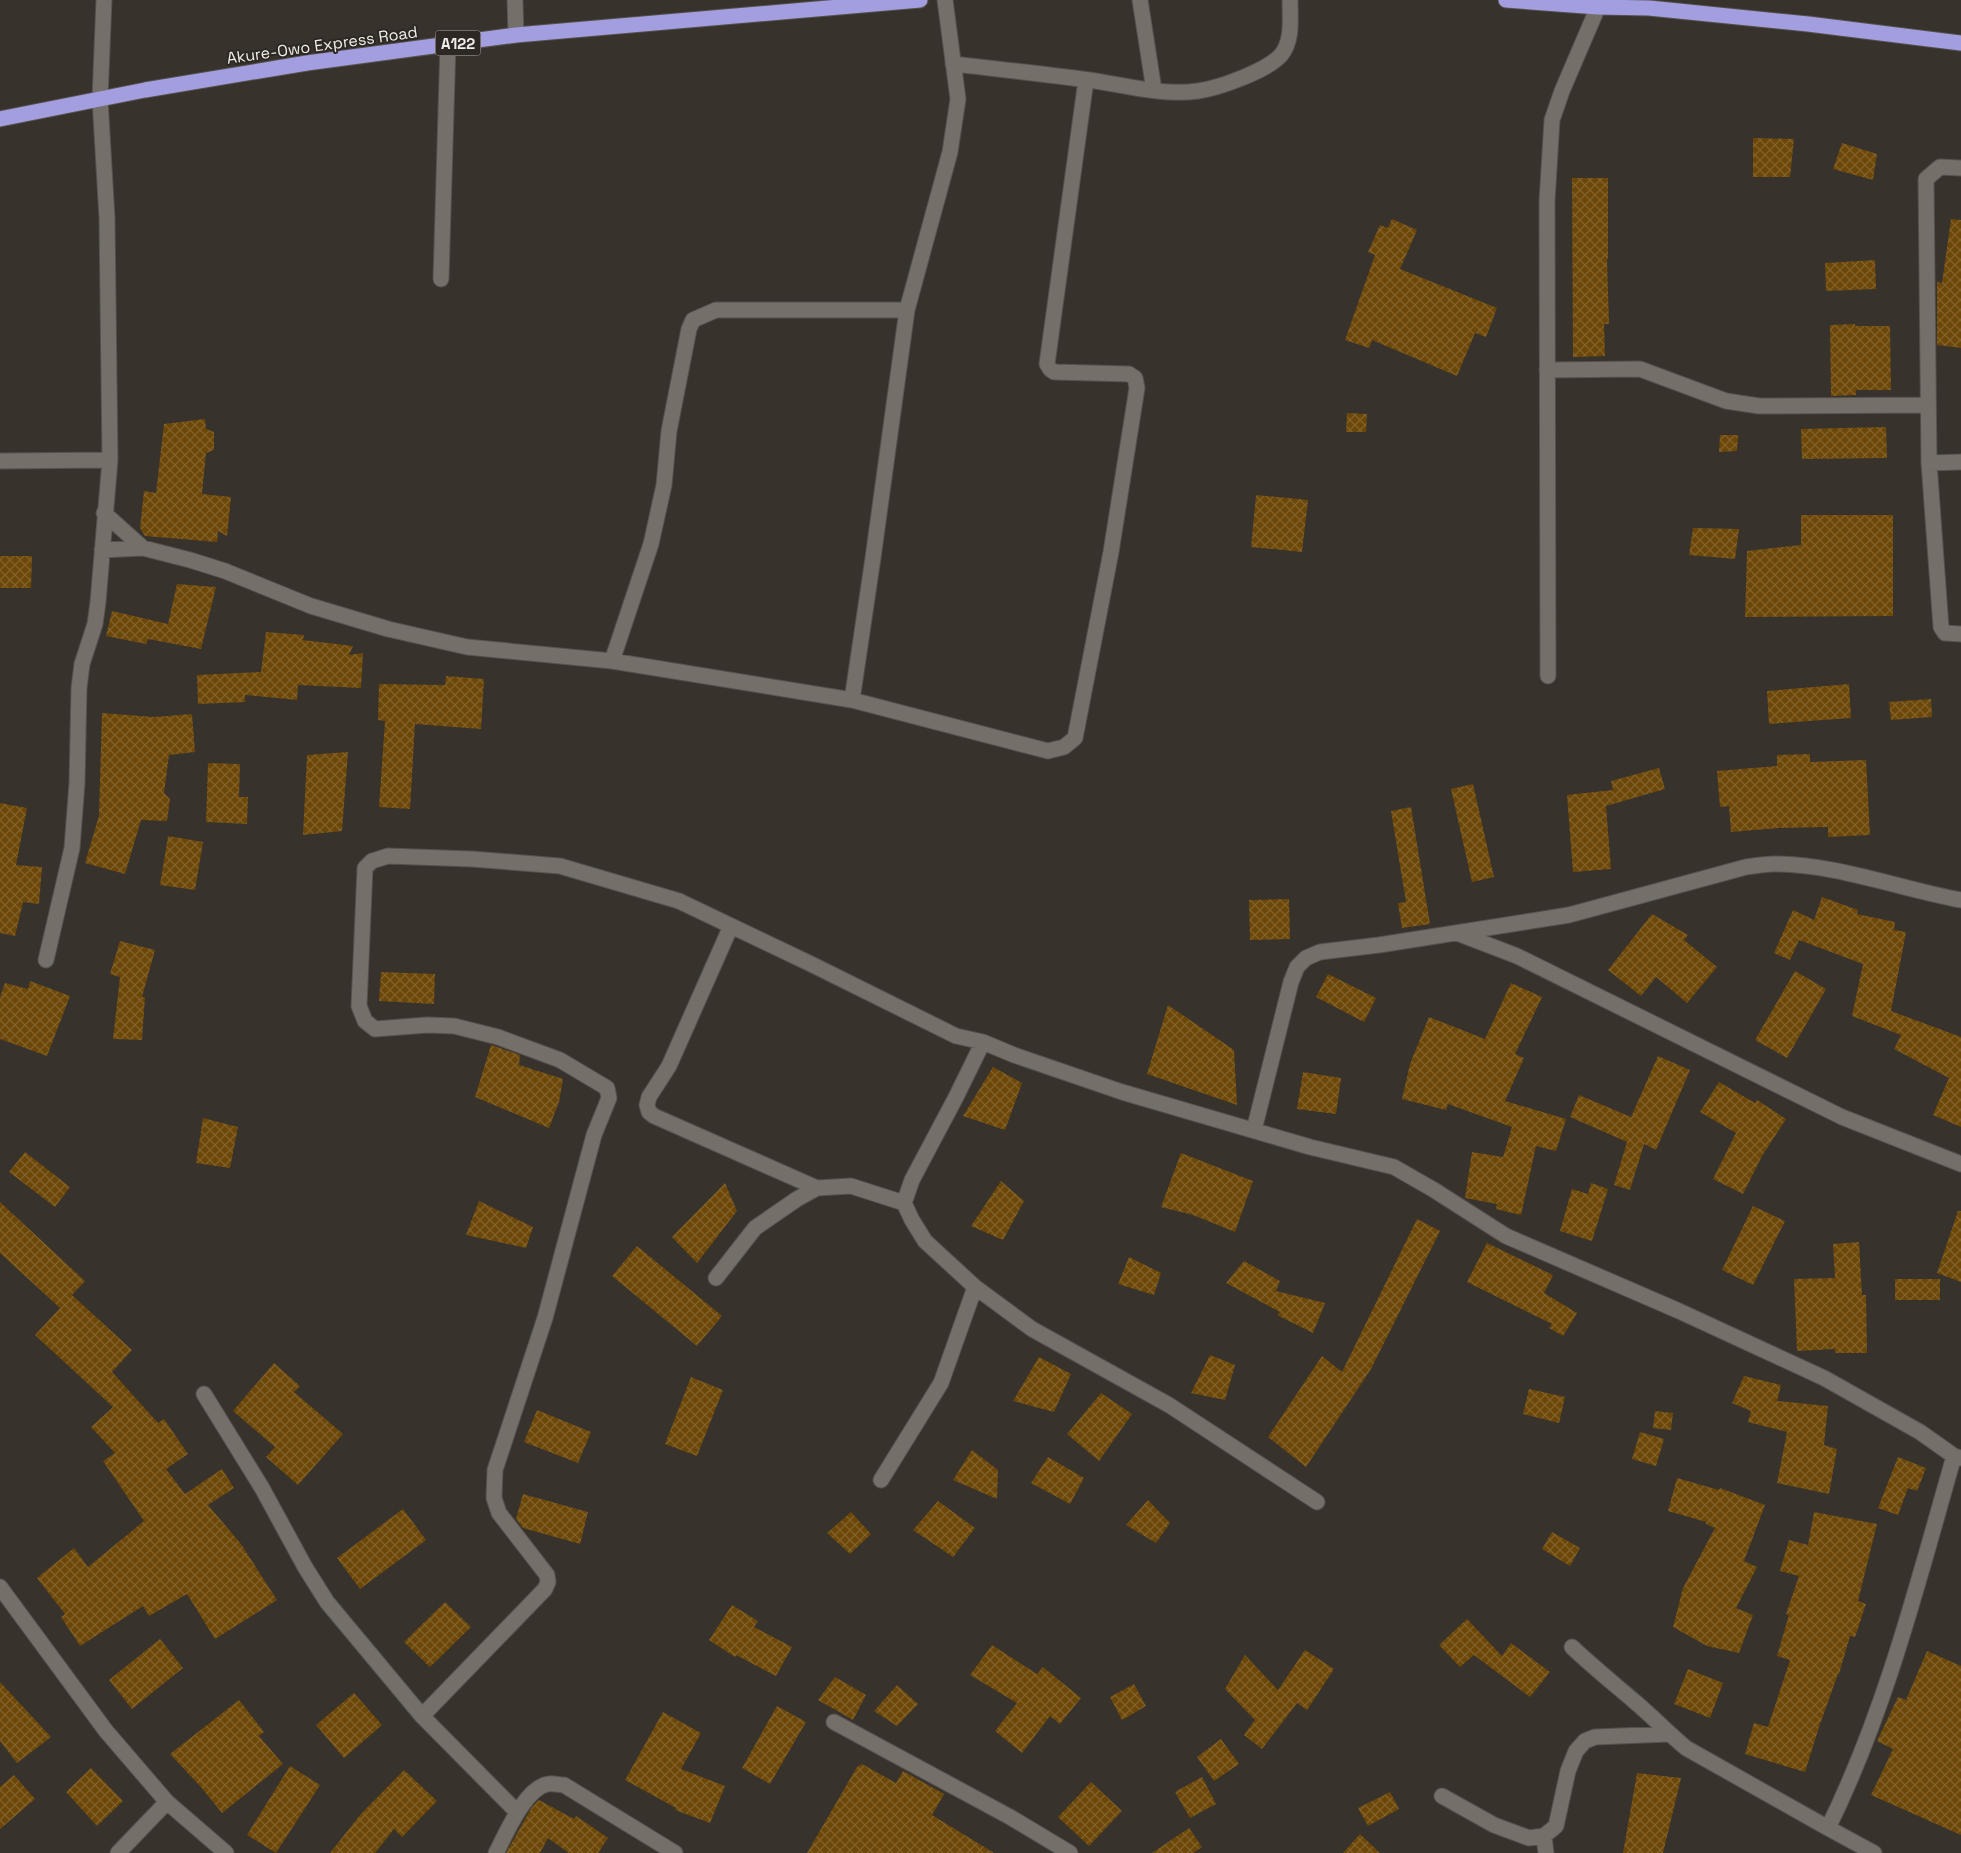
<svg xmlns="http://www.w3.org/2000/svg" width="1961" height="1853" viewBox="0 0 1961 1853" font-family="'Space Grotesk',sans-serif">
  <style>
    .building { fill: url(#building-cross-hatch) }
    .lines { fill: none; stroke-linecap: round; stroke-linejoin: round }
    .minor-casing { stroke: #55514c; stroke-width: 17 }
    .highway-casing { stroke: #55514c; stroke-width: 17 }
    .minor { stroke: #746f69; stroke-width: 15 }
    .highway { stroke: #a39edf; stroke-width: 15 }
    .labels { text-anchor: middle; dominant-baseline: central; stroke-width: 4; stroke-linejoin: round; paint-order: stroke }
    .shield { fill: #2d2823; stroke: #b6b2ae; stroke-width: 1 }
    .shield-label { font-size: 15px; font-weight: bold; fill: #f0edea }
    .street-label { font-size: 16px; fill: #f0edea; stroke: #2d2823 }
  </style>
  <defs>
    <pattern id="building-cross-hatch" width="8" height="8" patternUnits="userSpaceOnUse" patternTransform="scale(1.25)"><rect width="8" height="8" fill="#6c4707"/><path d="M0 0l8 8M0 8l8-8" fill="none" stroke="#81622b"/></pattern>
  </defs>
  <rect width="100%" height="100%" fill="#37322c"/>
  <!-- building -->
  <path class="building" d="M1753,138L1794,139L1790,177H1753Z
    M1842,143L1877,154L1873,180L1833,169Z
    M1572,178H1608V259H1607L1609,324H1604L1605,356L1573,357Z
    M1392,219L1417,230L1400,269L1497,308L1486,337L1475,333L1457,376L1372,340L1369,348L1345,340L1375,255L1368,252L1380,225L1388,228Z
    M1951,219L1961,220V348L1937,345V282L1942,283Z
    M1875,260L1876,289L1826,291L1825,263Z
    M1855,324V326H1890L1891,390H1856V395L1831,396L1830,325Z
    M1347,413L1367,414L1366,432H1346Z
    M205,419L206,429L214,432V450L206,453L202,494L231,497L227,536L218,531L217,542L145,536L140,528L144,491L156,493L164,424Z
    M1886,427L1887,458L1802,459L1801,429Z
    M1720,435H1738L1737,451L1719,452Z
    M1256,495L1308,500L1302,552L1251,547Z
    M1801,515H1893V616L1745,617L1747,551L1801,545Z
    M1693,528L1739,529L1735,559L1689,555Z
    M0,556H32L31,588H0Z
    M177,584L216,587L201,649L148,639L146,644L106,636L112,611L168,624Z
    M266,632L304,635L303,640L353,646L349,655L363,653L361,688L298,685L297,700L245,695V702L198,704L197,675L261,672Z
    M446,676L484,679L481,729L415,724L410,809L379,807L385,721L378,720L379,684L445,685Z
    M1849,684L1851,718L1769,724L1767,691Z
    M1931,699L1932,717L1891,720L1889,702Z
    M102,713L154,717L192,714L195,752L169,755L164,793L170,799L167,821L141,820L125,874L85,863L99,816Z
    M348,752L342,831L303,835L307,755Z
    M1810,754V762L1866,760L1870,835L1828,837V827L1779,828L1731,832L1729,806L1720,807L1717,771L1777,766V755Z
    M208,763L240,764L239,797H248L247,824L206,822Z
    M1659,768L1665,789L1606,806L1611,869L1573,872L1567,795L1613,790L1611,781Z
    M1473,784L1494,877L1472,882L1451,789Z
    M0,803L27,808L16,865L42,867L39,904L23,902L15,936L0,933Z
    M1411,807L1430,924L1402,928L1398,903L1406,902L1391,811Z
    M168,836L203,842L195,890L160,885Z
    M1822,897L1858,910L1857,914L1895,922L1894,930L1906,932L1891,1011L1961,1037V1127L1933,1115L1949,1078L1894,1049L1901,1035L1852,1016L1863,964L1799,940L1790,960L1774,953L1793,910L1814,920Z
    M1289,899L1290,939L1250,940L1249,900Z
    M1652,914L1688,935L1684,940L1717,967L1687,1003L1656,977L1641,996L1608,970Z
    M120,941L155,950L142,997H145L142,1040L113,1039L120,977L110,974Z
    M1795,971L1826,989L1787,1058L1755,1040Z
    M381,972L435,974L434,1004L379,1001Z
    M1328,974L1376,998L1364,1022L1316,997Z
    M30,981L70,996L47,1056L0,1039V997L5,983L28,989Z
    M1511,983L1542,997L1515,1054L1524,1058L1505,1101L1566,1119L1556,1151L1536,1146L1521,1215L1496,1209L1497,1204L1465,1198L1472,1152L1503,1157L1512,1127L1448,1104L1446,1110L1402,1099L1410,1064L1429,1017L1485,1039Z
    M1168,1005L1234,1050L1237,1105L1147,1074Z
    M491,1045L520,1055L519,1065L563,1079L559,1102L549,1128L475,1097Z
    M1658,1056L1690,1070L1656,1150L1644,1144L1630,1190L1614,1185L1627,1142L1570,1117L1579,1095L1631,1117Z
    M993,1067L1022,1083L1005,1130L963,1116Z
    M1303,1072L1341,1078L1336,1114L1297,1109Z
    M1719,1082L1755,1103L1757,1100L1786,1119L1762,1156L1743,1194L1713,1179L1736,1133L1700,1112Z
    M203,1118L238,1127L230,1168L196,1163Z
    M25,1152L70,1187L55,1207L9,1172Z
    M1181,1153L1253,1181L1235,1232L1193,1215L1161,1207Z
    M1001,1181L1024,1201L1003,1240L971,1226Z
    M725,1183L737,1211L697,1263L672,1237Z
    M1591,1183L1608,1189L1592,1241L1560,1231L1572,1189L1588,1194Z
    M479,1201L533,1227L526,1248L466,1235Z
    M0,1202L85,1281L72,1295L132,1350L112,1372L158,1423L164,1419L188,1454L166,1469L185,1494L222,1469L234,1488L208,1505L241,1544L277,1600L215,1639L187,1594L149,1616L143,1606L80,1646L61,1617L65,1614L37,1578L74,1548L88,1567L144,1521L103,1461L115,1453L91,1427L113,1407L35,1335L60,1308L0,1253Z
    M1753,1206L1785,1221L1753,1285L1722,1270Z
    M1958,1211H1961V1282L1937,1273Z
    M1417,1219L1440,1231L1371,1369L1306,1467L1268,1437L1322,1356L1342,1372Z
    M1859,1242L1862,1295H1866L1867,1353H1835V1349L1797,1351L1794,1279L1835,1278L1833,1244Z
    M1487,1243L1553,1275L1544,1293L1577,1313L1563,1336L1549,1328L1552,1324L1467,1282Z
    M637,1246L722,1316L697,1346L612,1276Z
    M1129,1257L1161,1273L1154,1295L1118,1284Z
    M1244,1261L1280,1281L1276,1291L1325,1303L1313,1333L1277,1315L1280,1312L1226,1283Z
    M1895,1279H1940V1300H1895Z
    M1210,1355L1235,1365L1225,1400L1191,1393Z
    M1039,1357L1071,1374L1054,1412L1013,1401Z
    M274,1363L300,1386L294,1392L343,1434L298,1485L266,1457L275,1447L233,1411Z
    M1744,1376L1781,1385L1777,1401L1828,1406L1824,1445L1837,1449L1829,1494L1777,1483L1787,1432L1748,1422L1751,1411L1732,1403Z
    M691,1377L723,1390L697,1456L665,1444Z
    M1529,1389L1565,1397L1559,1423L1523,1414Z
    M1101,1393L1132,1414L1099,1461L1067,1434Z
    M537,1410L591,1432L578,1463L524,1442Z
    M1655,1411L1673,1413L1671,1430L1653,1428Z
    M1640,1432L1664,1439L1656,1466L1632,1459Z
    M972,1450L998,1470L997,1499L953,1480Z
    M1048,1457L1084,1478L1070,1504L1031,1483Z
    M1898,1457L1926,1468L1917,1491L1908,1488L1898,1515L1878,1508Z
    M1677,1478L1719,1490L1720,1488L1765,1505L1744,1561L1757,1567L1736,1608L1753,1615L1739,1653L1707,1646L1673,1627L1683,1588L1715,1528L1706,1524V1522L1668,1511Z
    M523,1494L588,1512L580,1544L523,1528L516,1519Z
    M1148,1500L1170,1523L1156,1543L1126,1525Z
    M938,1501L975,1528L953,1557L913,1530Z
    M403,1509L426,1540L360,1589L337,1558Z
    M851,1512L871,1534L850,1554L827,1533Z
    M1814,1512L1877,1524L1858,1601L1866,1604L1855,1637L1850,1636L1839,1674H1838L1820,1724L1805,1772L1745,1754L1754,1723L1768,1727L1790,1660L1777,1656L1789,1615L1786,1614L1799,1576L1780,1571L1789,1540L1808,1545Z
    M1552,1532L1580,1548L1570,1566L1542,1549Z
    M445,1602L471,1627L430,1667L404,1642Z
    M732,1605L758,1621L754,1627L792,1647L776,1676L736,1655L735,1657L709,1640Z
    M1467,1619L1502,1656L1511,1643L1550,1672L1530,1697L1474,1655L1460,1667L1439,1645Z
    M160,1639L183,1668L132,1709L109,1680Z
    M992,1645L1037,1674L1043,1667L1081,1698L1060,1724L1050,1716L1022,1753L995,1731L1017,1703L970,1675Z
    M1305,1650L1334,1669L1307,1710L1297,1703L1262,1749L1244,1735L1255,1720L1225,1689L1245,1655L1278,1690Z
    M1927,1651L1961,1666V1835L1871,1795L1893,1749L1877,1741L1898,1697L1906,1700Z
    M1688,1669L1723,1683L1710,1718L1674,1704Z
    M835,1677L866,1695L853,1720L818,1700Z
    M0,1682L51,1737L17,1763L0,1741Z
    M1134,1684L1146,1706L1122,1720L1110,1697Z
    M897,1685L918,1704L897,1726L874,1711Z
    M354,1693L382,1725L344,1758L316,1725Z
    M239,1700L264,1732L259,1736L283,1764L222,1813L200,1786L170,1754Z
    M777,1706L806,1722L770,1784L742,1768Z
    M663,1712L701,1733L681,1769L725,1786L710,1823L675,1810L676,1808L625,1780Z
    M1221,1739L1239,1764L1214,1781L1197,1757Z
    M862,1764L896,1783L903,1771L944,1794L932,1815L994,1853H807L857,1767Z
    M290,1766L320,1785L276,1853L247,1835Z
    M91,1768L123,1801L97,1826L66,1792Z
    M404,1770L437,1801L402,1837L394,1829L375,1853H330L360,1815Z
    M1637,1773L1681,1778L1663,1853H1623Z
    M14,1775L35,1799L0,1829V1787Z
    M1202,1777L1216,1804L1190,1818L1175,1792Z
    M1091,1782L1122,1811L1089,1846L1058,1817Z
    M1390,1792L1399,1809L1368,1826L1358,1808Z
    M539,1800L574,1819L576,1816L608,1838L598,1853H569L548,1838L540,1853H506L532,1807Z
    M1189,1828L1202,1847L1193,1853H1152Z
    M1360,1834L1380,1853H1343Z"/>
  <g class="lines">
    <defs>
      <path id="minor" d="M515,0L516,35
        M1140,0L1154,90
        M953,64C998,69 1044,74 1089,80C1124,85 1162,96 1198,91C1219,88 1267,71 1281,55C1293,41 1290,18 1290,0
        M1961,168L1940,167L1926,179L1929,463L1941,627L1945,633L1961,634
        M441,279L448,44
        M1547,370L1640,369L1726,401L1759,406L1928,405
        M0,461L110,460
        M1929,463L1961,462
        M104,513L143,548
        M102,550L143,548L190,560L225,571L311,606L388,629L467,647L612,661L852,700L1048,751L1064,747L1075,738L1111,552L1137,388L1135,378L1129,374L1054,372L1050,369L1047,364L1086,80
        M612,661L651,544L664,485L669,431L689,329L693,320L716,310H907
        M1548,676L1547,201L1552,120L1562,91L1598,7
        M852,700L873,558L907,310L950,152L958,99L945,0
        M731,926L669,1066L649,1097L647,1105L649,1112L654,1116L817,1188
        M1457,933L1517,956L1842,1117L1961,1164
        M46,960L72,848L77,783L79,688L82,664L95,624L98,602L110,460L107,218L100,99L104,0
        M983,1042L956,1097L912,1180L904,1203L912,1220L925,1241L975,1287L1032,1329L1169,1405L1317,1502
        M1254,1130L1291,982L1297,967L1306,958L1320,952L1379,945L1569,915L1746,867C1755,866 1764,864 1773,864C1833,863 1901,889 1961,900
        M716,1278L755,1228L797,1199L817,1188L851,1186L904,1203
        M204,1394L262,1488L305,1567L327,1602L422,1716L517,1812
        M881,1480L941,1383L975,1287
        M0,1587L106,1731L167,1802L226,1853
        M1572,1647C1592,1666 1613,1683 1634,1701C1652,1716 1668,1733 1686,1748L1828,1828
        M422,1716L545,1589L548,1582L547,1575L499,1513L494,1498L495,1470L545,1318L594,1135L609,1098L607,1088L560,1060L498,1037L454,1026L427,1025L375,1029L365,1021L359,1006L365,868L372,861L388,856L472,859L560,866L679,901L813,965L956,1036L983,1042L1014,1055L1122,1092L1310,1147L1394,1167L1434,1190L1506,1236L1679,1311L1824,1378L1920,1432L1954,1456L1961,1458
        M834,1722L1010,1817L1070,1853
        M1442,1796L1494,1825L1529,1838L1544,1836L1556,1826L1568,1771L1576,1751L1585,1741L1595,1737L1669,1734
        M1544,1836L1546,1853
        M118,1853L167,1802
        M496,1853C506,1834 525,1788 548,1784C553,1783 559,1785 564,1785L675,1853
        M1874,1853L1828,1828C1886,1710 1918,1582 1954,1456"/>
      <path id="highway" d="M1506,0L1598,7L1649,8L1808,24L1961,43
        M0,119L145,90L307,63L516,35L920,0"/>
    </defs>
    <!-- minor casing -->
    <use href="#minor" class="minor-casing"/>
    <!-- highway casing -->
    <use href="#highway" class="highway-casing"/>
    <!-- minor -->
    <use href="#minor" class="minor"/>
    <!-- highway -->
    <use href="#highway" class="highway"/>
  </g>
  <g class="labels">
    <!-- shield labels -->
    <rect class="shield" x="435.5" y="30.5" width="45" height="25" rx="4"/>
    <g class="shield-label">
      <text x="458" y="43">A122</text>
    </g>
    <!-- street labels -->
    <g class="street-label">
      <text transform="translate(322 45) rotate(-8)">Akure-Owo Express Road</text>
    </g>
  </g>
</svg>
